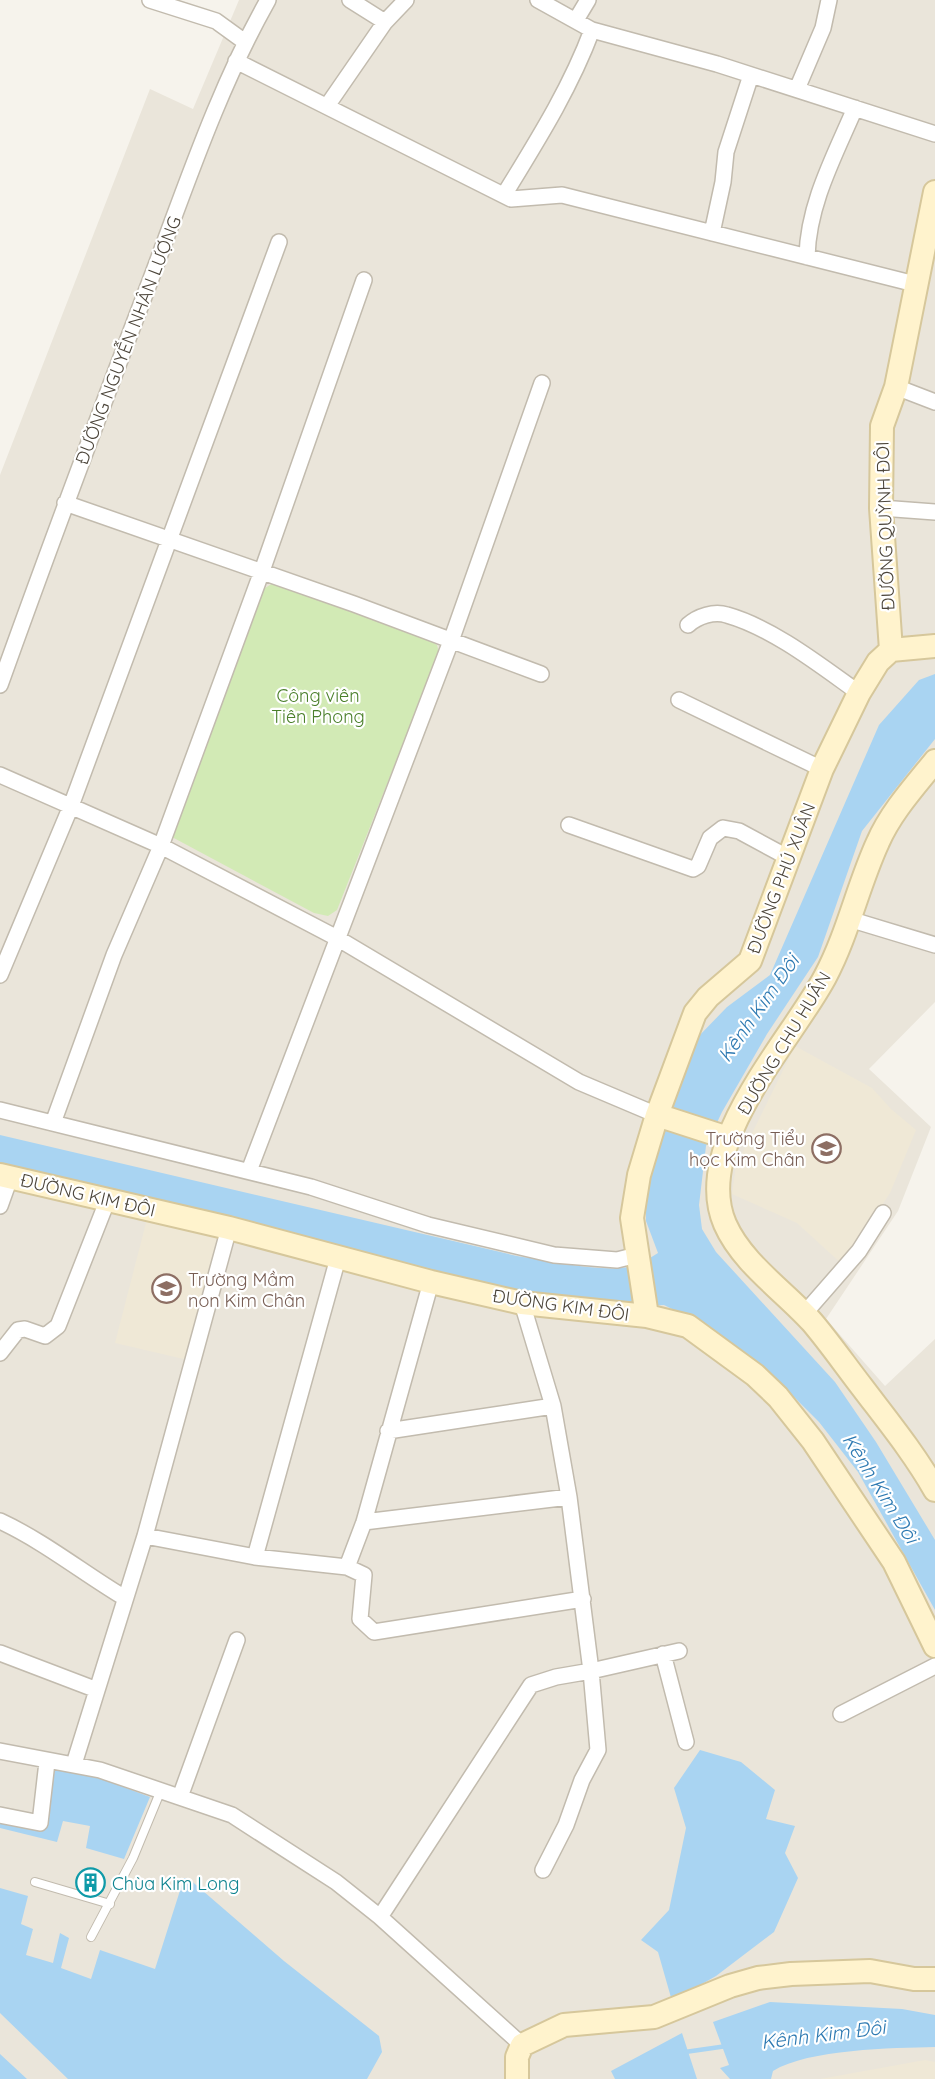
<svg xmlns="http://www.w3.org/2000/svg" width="935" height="2079" viewBox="0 0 935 2079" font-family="Quicksand,sans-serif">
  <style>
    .residential { fill: #eae5da }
    .education { fill: #efe8d6 }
    .green { fill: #d2eab5 }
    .water { fill: #a9d4f2 }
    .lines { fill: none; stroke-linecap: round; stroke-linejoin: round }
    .stream { stroke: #a9d4f2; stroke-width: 4.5 }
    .lane-casing { stroke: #c2bbae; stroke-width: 10 }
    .street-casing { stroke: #c2bbae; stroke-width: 18 }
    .secondary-casing { stroke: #d6c79b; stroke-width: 26 }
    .lane { stroke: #fff; stroke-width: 8 }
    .street { stroke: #fff; stroke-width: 15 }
    .secondary { stroke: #fff3cd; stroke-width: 22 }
    .labels { text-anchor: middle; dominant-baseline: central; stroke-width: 4.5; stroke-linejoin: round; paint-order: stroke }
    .street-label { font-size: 18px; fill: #4b4439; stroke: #fff }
    .park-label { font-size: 18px; fill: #4a7f2a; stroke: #fff }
    .education-label { font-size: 18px; fill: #785e54; stroke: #fff; text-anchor: end }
    .culture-label { font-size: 18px; fill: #0d838f; stroke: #fff; text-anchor: start }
    .water-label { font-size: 20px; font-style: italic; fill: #2e7ab2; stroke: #fff }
  </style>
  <rect width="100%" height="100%" fill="#f6f3ec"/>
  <!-- residential -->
  <path class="residential" d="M239,0H935V1002L869,1069L931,1127L898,1211L826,1319L885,1386L935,1339V2079H0V475L150,89L193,109Z"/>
  <!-- education -->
  <path class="education" d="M795,1046L872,1088L891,1109L916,1130L890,1193L843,1265L797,1223L732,1194L736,1166Z
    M147,1219L218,1234L188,1360L115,1343Z
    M925,2060L935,2062V2079H820Z"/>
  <!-- green -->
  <path class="green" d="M273,583L431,641L437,645L439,653L337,910L328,916L314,913L172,837L262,590Z"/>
  <!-- water -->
  <path class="water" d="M935,674V739L862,831L818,957L767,1034L722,1112L706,1146L699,1205L702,1229L716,1252L835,1382L876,1442L935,1540V1610L858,1472L819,1422L782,1385L710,1328L664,1305L628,1307L529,1293L0,1169V1135L517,1256C544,1260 608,1274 633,1266C642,1263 650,1258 658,1253L646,1221V1176L697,1038L727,1007L770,975L879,725L919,680Z
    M700,1750L741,1762L775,1790L766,1819L795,1826L785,1853L798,1878L774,1932L716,1976L672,2001L658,1952L641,1940L669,1910L686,1828L674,1788Z
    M39,1766L97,1777L150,1797L124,1859L86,1848L90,1826L63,1821L57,1842L0,1828V1815L33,1822Z
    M184,1878H188L284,1961L379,2036L382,2052L367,2079H68L0,2013V1888L28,1896L21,1924L33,1929L26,1955L53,1963L60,1933L69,1938L61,1968L91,1979L100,1950L155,1969Z
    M770,2002L902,2009L935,2015V2047C892,2048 809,2049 773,2071L771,2079H730L720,2068L729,2065L713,2022Z
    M682,2033L697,2079H615L611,2071Z
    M0,2054L27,2079H0Z"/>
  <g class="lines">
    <!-- stream -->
    <path class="stream" d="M685,2052L727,2046"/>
    <defs>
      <path id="lane" d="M35,1882L110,1904
        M91,1937L133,1858L161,1790"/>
      <path id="street" d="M150,0L216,21L245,42
        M538,0L592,30L717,64L935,134
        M576,20L588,0
        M385,22L406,0
        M236,61L511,199L562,195L915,284
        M797,89L823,28L829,0
        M327,106L385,22L350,0
        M504,195C537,141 570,89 592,30
        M712,233L723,182L726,152L751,75
        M807,257C808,204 835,155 855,108
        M896,387L935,402
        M65,503L354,604L541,674
        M881,508L935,512
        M688,625C698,616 714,611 727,615C773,628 821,666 859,693
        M0,685C49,548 100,412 152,276C187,183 219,87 268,0
        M679,700L822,769
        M0,775L161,846L337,938L579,1082L657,1115
        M569,825L693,869L698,866L710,838L723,828L739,831L789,858
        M849,919L935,945
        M0,975L71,806L279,242
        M0,1110L311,1187L428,1225L554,1255L617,1260L637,1255
        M53,1123L114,955L161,846L262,571L364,280
        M249,1171L451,641L542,383
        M0,1206L10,1178
        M522,1303L553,1406L569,1497L591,1671L679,1651
        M804,1314L859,1251L883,1213
        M0,1353L18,1330L25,1329L45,1336L58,1326L108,1199
        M388,1431L553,1406
        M0,1521C45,1542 83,1573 125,1598
        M364,1522L569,1497
        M145,1536L255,1557L347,1567L364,1575L360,1619L374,1632L583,1599
        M255,1557L338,1258
        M347,1567L364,1522L431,1282
        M0,1653L97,1690
        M663,1654L686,1742
        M841,1714L935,1666
        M0,1751L100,1770L232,1815L336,1882L380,1917L522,2045
        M74,1764L145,1536L229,1228
        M180,1797L237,1640
        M0,1815L40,1823L47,1762
        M380,1917L531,1685L556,1677L591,1671L598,1750L582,1780L566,1825L543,1870"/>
      <path id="secondary" d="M891,650L881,508L882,426L896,387L935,192
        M935,761C915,786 891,812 878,842C858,885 848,934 825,977C791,1041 691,1145 725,1224C742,1263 784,1291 812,1322C829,1342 845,1365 862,1387C887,1420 914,1453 935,1490
        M657,1115L728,1138
        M0,1175L229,1228L431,1282L522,1303L647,1316L688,1326L755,1375L778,1397L813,1441L894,1562L935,1646
        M647,1316L632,1218L639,1175L657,1115L695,1013L708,997L750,961L822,769L859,693L878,662L891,650L935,646
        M517,2079V2057L522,2045L564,2025L654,2017L730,1986L758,1978L791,1974L870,1971L914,1979H935"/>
    </defs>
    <!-- lane casing -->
    <use href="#lane" class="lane-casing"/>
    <!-- street casing -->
    <use href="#street" class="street-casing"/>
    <!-- secondary casing -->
    <use href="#secondary" class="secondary-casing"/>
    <!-- lane -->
    <use href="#lane" class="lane"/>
    <!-- street -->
    <use href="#street" class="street"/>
    <!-- secondary -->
    <use href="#secondary" class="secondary"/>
  </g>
  <!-- icons -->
  <defs>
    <symbol id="school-ring" viewBox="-11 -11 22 22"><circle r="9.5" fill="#fff" stroke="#8d6e63" stroke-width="1.5"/><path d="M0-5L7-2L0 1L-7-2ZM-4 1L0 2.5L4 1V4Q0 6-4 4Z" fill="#8d6e63"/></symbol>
    <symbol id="building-ring" viewBox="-11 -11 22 22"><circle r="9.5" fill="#fff" stroke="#0f9aa8" stroke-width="1.5"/><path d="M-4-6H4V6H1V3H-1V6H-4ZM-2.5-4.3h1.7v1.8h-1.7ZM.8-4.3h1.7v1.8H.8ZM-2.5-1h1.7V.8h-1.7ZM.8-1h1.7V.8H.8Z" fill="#0f9aa8"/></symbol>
  </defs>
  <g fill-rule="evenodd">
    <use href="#school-ring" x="810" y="1132" width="33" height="33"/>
    <use href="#school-ring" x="150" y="1272" width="33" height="33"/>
    <use href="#building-ring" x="74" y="1866" width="33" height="33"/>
  </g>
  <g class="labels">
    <!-- street labels -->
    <g class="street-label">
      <text transform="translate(128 340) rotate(-69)">ĐƯỜNG NGUYỄN NHÂN LƯỢNG</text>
      <text transform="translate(885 526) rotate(-92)">ĐƯỜNG QUỲNH ĐÔI</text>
      <text transform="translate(781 878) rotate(-69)">ĐƯỜNG PHÚ XUÂN</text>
      <text transform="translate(784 1043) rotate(-59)">ĐƯỜNG CHU HUÂN</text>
      <text transform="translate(88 1195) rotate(13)">ĐƯỜNG KIM ĐÔI</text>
      <text transform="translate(561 1305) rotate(8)">ĐƯỜNG KIM ĐÔI</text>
    </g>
    <!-- park labels -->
    <g class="park-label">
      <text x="318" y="695">Công viên<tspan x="318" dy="21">Tiên Phong</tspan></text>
    </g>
    <!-- education labels -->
    <g class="education-label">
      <text x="805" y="1138">Trường Tiểu<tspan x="805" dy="21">học Kim Chân</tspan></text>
      <text x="188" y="1279" text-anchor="start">Trường Mầm<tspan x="188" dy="21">non Kim Chân</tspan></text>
    </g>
    <!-- culture labels -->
    <g class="culture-label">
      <text x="112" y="1883">Chùa Kim Long</text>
    </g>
    <!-- water labels -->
    <g class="water-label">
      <text transform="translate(758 1008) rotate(-55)">Kênh Kim Đôi</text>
      <text transform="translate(881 1488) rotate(58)">Kênh Kim Đôi</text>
      <text transform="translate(823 2034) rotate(-7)">Kênh Kim Đôi</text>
    </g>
  </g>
</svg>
